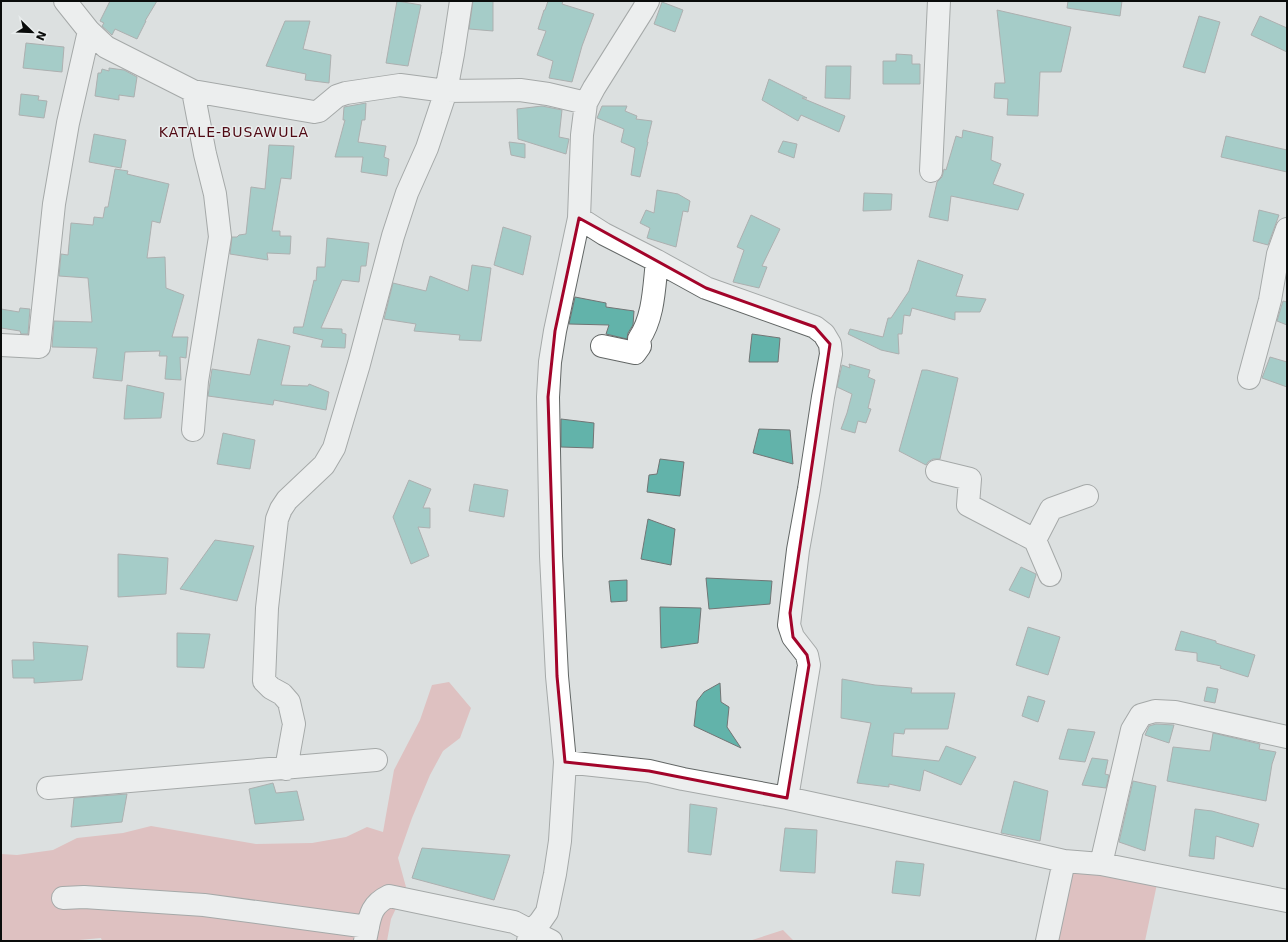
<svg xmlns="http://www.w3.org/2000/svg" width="1288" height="942" viewBox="0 0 1288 942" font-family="'DejaVu Sans',sans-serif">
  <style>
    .forest { fill: #df9c9b }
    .building { fill: #62b3aa; stroke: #727575 }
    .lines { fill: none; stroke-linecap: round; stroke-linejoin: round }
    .minor-casing { stroke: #626665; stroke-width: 24 }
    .minor { stroke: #fff; stroke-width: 22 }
    .marked { fill: none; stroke: #a3042a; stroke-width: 3; stroke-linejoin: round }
    .labels { text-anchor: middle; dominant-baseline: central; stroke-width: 3; stroke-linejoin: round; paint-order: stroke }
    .quarter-label { font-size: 14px; letter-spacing: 1px; fill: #500a14; stroke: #e9eded }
  </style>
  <rect width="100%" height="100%" fill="#dce0e0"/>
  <!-- forest -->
  <path class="forest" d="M449,682L471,708L460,738L443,751L430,775L412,818L398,858L406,887L391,919L387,941H102L101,938L79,940L78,941H1V854L17,855L53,850L77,838L123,833L151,826L256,844L312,843L346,837L367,827L383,832L394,770L420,720L432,685Z
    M1071,868L1157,884L1145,941H1055Z
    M783,930L794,941H749Z"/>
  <!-- building -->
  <path class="building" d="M110,1H157L145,21H146L137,39L115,29L112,35L102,26L104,23L100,21Z
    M397,1L421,5L408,66L386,63Z
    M473,1H493V31L469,29Z
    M548,1H563L562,4L594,14L582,46L572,82L549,78L553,61L537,55L546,31L538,29L544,10H545Z
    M1068,1H1122L1120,16L1067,8Z
    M662,2L683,10L675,32L654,24Z
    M997,10L1071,27L1061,72H1040L1038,116L1007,115L1008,99L994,98L995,83H1005Z
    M1199,16L1220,22L1205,73L1183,67Z
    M1260,16L1287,28V52L1251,35Z
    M285,21H310L303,49L331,55L329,83L305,80L306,74L266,66Z
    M26,43L64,47L62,72L23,68Z
    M896,54L912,55V64H920V84H883V61H896Z
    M826,66H851L850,99L825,98Z
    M109,68L124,70L137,77L134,97L119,95V100L95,96L98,73H101L102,69L109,71Z
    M769,79L807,98H802L845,116L839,132L801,115L798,121L762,100Z
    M21,94L39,96L38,100L47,101L44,118L19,115Z
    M366,103L365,120H362L358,142L386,146L384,157L389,159L387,176L361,172L363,157H335L345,120H343L344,107Z
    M542,106L562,110L559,137L569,139L566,154L518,139L517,109Z
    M602,106H627L625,111L637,116L636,119L652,121L647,142H648L640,177L631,175L635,148L621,142L624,129L597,118Z
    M963,130L993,137L991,160L1001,164L993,184L1024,194L1018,210L951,196L948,221L929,217L937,182L942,177L944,169L946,170L956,136L962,138Z
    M94,134L126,140L121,168L89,162Z
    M1226,136L1287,150V172L1221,157Z
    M783,141L797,144L794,158L778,152Z
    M509,142L525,144V158L511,155Z
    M269,145L294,146L291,179L281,178L272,231H280V236H291L290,254L267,253L268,260L230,254L232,237H237L239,235L246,234L251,187L265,189Z
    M115,169L128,171L127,174L169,184L160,223L152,221L147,258L165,257L166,288L184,295L172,337H188L186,358L180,357L181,380L165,379L167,356H159L160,351L125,352L122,381L93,378L97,348L52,347L54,321L92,322L88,278L59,276L61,254L68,255L71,223L93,225L94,217L103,218L105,207H108Z
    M657,190L678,194L690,201L688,212L683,211L676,247L647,238L650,228L640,223L646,210L654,213Z
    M864,193L892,194L891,210L863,211Z
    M1259,210L1279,215L1268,245L1253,241Z
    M751,215L780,229L762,266L767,267L759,288L733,282L744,250L737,247Z
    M503,227L531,236L523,275L494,265Z
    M327,238L369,243L366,266H361L359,282L342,280L321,328L342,329V333L346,334L345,348L321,347L323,340L293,333L294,327H303L314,280L316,281L317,267H325Z
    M918,260L963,275L956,296L986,299L980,312H955V320L912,308L910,316L904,315L902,334H898L899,354L881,350L848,334L850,329L883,337L888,318H891L909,291Z
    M472,265L491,268L481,341L459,340L460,335L414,331L416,324L384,319L393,283L426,291L430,276L468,291Z
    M575,297L606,303V307L634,311L633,325L628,333L627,339L606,334L609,325L569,324Z
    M1283,301L1287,302V325L1277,321Z
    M20,308L30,309L28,334H21L20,331L1,328V309L19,312Z
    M752,334L780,338L778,362H749Z
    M258,339L290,346L281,385L308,386L309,384L329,392L326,410L274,400L273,405L208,396L212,369L250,375Z
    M1270,357L1287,362V387L1262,378Z
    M849,364L870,370L868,377L875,380L868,408L871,409L866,423L858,421L855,433L841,429L847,413L852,394L837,387L842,365L850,368Z
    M922,370H927L958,378L940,459H933L928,462L926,465L899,451Z
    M127,385L164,393L161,418L124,419Z
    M561,419L594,423L593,448L561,447Z
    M759,429L790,430L793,464L753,453Z
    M223,433L255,440L250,469L217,464Z
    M660,459L684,462L680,496L647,492L649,475L657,474Z
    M409,480L431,489L423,508H430V528L418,527L429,556L411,564L393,517Z
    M474,484L508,490L504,517L469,511Z
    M648,519L675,529L671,565L641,559Z
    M215,540L254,546L237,601L180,589Z
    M118,554L168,558L166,594L118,597Z
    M1021,567L1036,574V575L1029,598L1009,590Z
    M706,578L772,581L770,604L709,609Z
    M627,580V601L611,602L609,581Z
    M660,607L701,608L698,643L661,648Z
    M1028,627L1060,637L1048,675L1016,665Z
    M1181,631L1216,641V643L1255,655L1248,677L1220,668L1221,666L1197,661V653L1175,650Z
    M177,633L210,634L204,668L177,667Z
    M33,642L88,646L82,680L34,683V678H13L12,660H34Z
    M842,679L875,685L912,688L911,693H955L948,729H905L904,734L894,733L892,756L939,761L946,746L976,757L961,785L924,770L920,791L889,784V787L857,783L871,723L841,718Z
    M720,683L721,702L729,707L727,727L741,748L694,726L697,701L704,692Z
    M1207,687L1218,689L1215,703L1204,701Z
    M1028,696L1045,701L1038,722L1022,716Z
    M1156,724L1174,725L1169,743L1145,735L1149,726Z
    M1068,729L1095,732L1085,762L1059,759Z
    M1213,733L1260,744L1259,749L1276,752L1272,764L1266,801L1167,781L1173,747L1210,751Z
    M1092,758L1108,760L1105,774L1109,775L1106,788L1082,785Z
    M1014,781L1048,791L1040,841L1001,833Z
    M1133,781L1156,786L1145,851L1119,842Z
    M273,783L276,793L297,791L304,820L255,824L249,789Z
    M127,794L122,822L71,827L74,798Z
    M690,804L717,808L711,855L688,852Z
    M1195,809L1212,811L1259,824L1253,847L1216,836L1214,859L1189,856Z
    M785,828L817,830L815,873L780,871Z
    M422,848L510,855L494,900L412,878Z
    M896,861L924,864L920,896L892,893Z"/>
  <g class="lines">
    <defs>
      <path id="minor" d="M65,1L89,31L106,47L193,91L205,154L215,194L220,237L197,381L193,430
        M193,91L314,112L319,111L337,96L346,93L400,85L446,91L520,90L548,94L586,103
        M931,171L939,1
        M579,218L604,234L657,261L706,288L815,327L824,334L830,344L831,354L823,397L809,489L798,550L789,625L793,637L807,655L809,665L787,798
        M1,345L39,347L54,204L68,123L89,31
        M602,346L635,353L640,346L639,339C654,317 654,287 657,261
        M1249,378L1270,300L1278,254L1287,229
        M937,471L970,479L968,505L1035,540L1050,575
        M1035,540L1051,509L1087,496
        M565,762L649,771L683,779L787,798L870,816L1064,861L1101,864L1287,901
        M286,769L294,724L289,702L282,694L271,688L264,681L267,608L277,519L281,509L287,500L324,465L334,448L359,364L393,236L407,193L427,148L446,91L453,54L461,1
        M48,788L376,760
        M1101,864L1132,730L1141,715L1155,711L1175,712L1287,737
        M63,898L84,897L204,905L368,927
        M365,941C370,920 368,906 389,896L514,922L531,931L528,941
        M551,941L531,931L540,922L547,912L555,874L560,841L565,762L557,676L551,556L548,397L550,362L555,331L579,218L582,135L586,103L594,88L643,10L648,1
        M1047,941L1064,861"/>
    </defs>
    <!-- minor casing -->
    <use href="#minor" class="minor-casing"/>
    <!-- minor -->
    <use href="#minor" class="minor"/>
  </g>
  <!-- marked area -->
  <path d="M0 0H1288V942H0ZM579,218L706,288L815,327L830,344L790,613L793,637L807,655L809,665L787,798L649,771L565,762L557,676L548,397L555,331Z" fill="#dce0e0" fill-opacity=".55" fill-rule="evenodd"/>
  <path class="marked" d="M579,218L706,288L815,327L830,344L790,613L793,637L807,655L809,665L787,798L649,771L565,762L557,676L548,397L555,331Z"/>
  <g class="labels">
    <!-- quarter labels -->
    <g class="quarter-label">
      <text x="234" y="132">KATALE-BUSAWULA</text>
    </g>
  </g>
  <!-- border -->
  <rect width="1288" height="942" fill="none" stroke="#0a0c0b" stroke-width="4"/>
  <!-- north arrow -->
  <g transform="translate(32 32) rotate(113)" stroke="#e9eded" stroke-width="3" paint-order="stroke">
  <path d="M0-3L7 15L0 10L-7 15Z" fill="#0a0c0b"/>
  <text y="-6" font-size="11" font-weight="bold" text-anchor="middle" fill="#0a0c0b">N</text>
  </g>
</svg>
